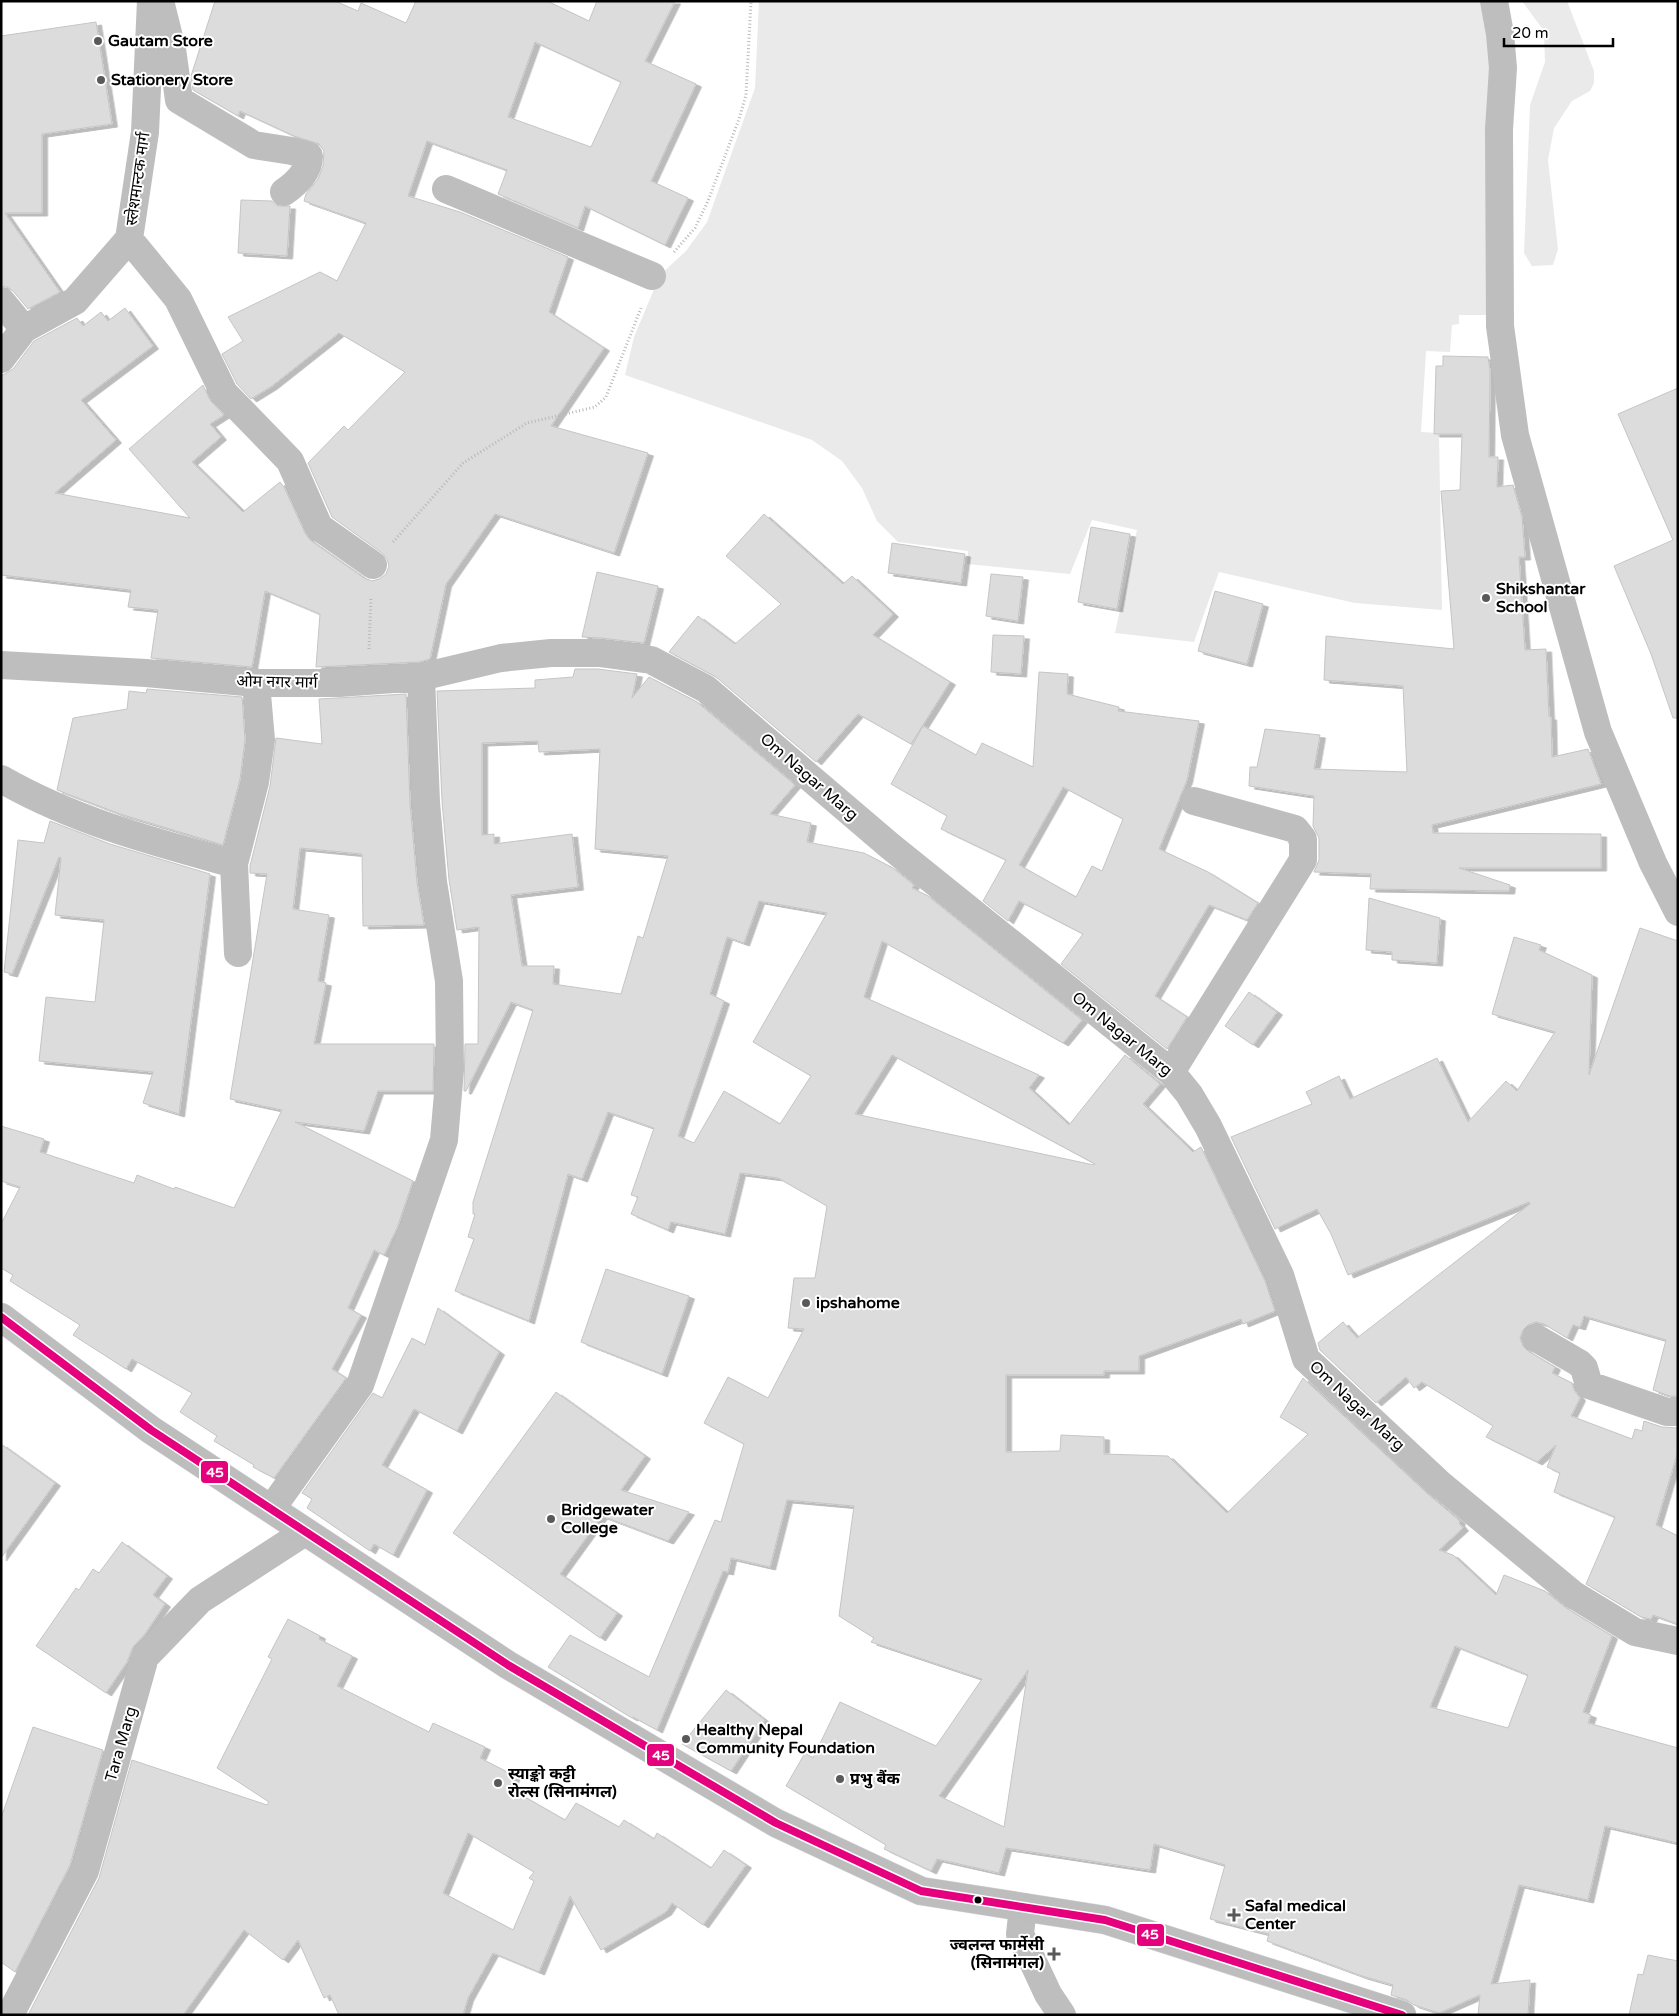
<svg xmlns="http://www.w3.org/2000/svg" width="1679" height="2016" viewBox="0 0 1679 2016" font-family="'Varela Round','Noto Sans Devanagari',sans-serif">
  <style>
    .green { fill: #eaeaea }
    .building { fill: #dcdcdc; stroke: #c5c5c5; fill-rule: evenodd; filter: url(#shadow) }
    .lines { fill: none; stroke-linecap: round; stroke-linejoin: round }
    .major-casing { stroke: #dbdbdb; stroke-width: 29 }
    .path { stroke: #b8b8b8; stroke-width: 3; stroke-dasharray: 1 2.5; stroke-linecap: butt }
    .minor { stroke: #bebebe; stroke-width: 28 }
    .major { stroke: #bdbdbd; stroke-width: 28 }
    .bus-1-casing { stroke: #fff; stroke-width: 11 }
    .bus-1 { stroke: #e5007d; stroke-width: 8 }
    .poi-dot { fill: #595959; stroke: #fff; stroke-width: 2 }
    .bus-dot { fill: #000; stroke: #fff; stroke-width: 2 }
    .labels { text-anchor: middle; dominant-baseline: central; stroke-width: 4; stroke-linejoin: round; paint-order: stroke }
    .poi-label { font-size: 16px; font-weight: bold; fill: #000; stroke: #fff; text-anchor: start }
    .street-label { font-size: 16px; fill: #000; stroke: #fff }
    .line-badge { stroke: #fff; stroke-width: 2 }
    .badge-label { font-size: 14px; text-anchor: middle; font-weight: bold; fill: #fff }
  </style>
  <defs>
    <filter id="shadow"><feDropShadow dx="5.5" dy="3" stdDeviation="0" flood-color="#0004"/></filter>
  </defs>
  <rect width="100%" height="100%" fill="#fff"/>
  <!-- green -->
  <path class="green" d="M759,1H1482L1493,67L1489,315H1459V324L1452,325L1450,352L1426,351L1421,432L1439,433L1442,610L1355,603L1219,572L1194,642L1115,633L1137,530L1092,520L1070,574L967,564L968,551L898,542L877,521L862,488L842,461L812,440L625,375L634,337L660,275L686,251L707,222L755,88Z
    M1522,1H1567L1594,71V83L1590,91L1572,101L1554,128L1548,160L1558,249L1553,265L1532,266L1524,253L1530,105L1545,62L1544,31Z"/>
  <!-- building -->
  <path class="building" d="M215,1H335L358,11L361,3L406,23L416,1H547L589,21L597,1H675L645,61L696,84L651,181L688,198L665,245L585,206L578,228L498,194L507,170L427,141L408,196L460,212L568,257L549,312L604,348L551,426L648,453L614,553L495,514L446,584L430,659L419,662L316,667L320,614L265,591L252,667L151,658L158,610L128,607L131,590L1,575V376L13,369L34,341L77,318L83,326L101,312L108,321L125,308L153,346L81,400L116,440L55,493L190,518L129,449L203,385L210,400L224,415L210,424L221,437L192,462L243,512L280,482L284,487L305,533L310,540L364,578L372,581L379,579L386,574L389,566L387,559L382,553L332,517L308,463L344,426L348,430L405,372L339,333L272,386L251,399L237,384L222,354L243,341L228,317L320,272L337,281L366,223L304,201L306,194L318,179L323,166L324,151L319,144L294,136L240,111L238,116L193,90L191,76ZM535,42L621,82L591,147L508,117Z
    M96,22L112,124L42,134V213H5L60,292L28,309L13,291L7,287L1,286V36Z
    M241,200L272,201L278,206H290L287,256L238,253Z
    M1443,356L1488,357L1490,371L1489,457H1498L1497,487L1513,485L1522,517L1525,557H1519L1525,650L1546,649L1549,717H1551L1552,757L1588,749L1601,784L1432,825L1433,833L1601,834V868H1459L1510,885L1509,891L1370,889L1371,874L1314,872L1319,860V838L1313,826L1314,796L1249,786L1250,767H1257L1265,729L1320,735L1314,769L1407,772L1403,686L1324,680L1326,636L1454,649L1441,491L1460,490L1462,434H1434L1436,366H1443Z
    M1678,388V718H1673L1651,654L1614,566L1673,540L1618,414Z
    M764,514L843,584L852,576L893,614L873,635L950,682L911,744L858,714L816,762L716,677L669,652L698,616L735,644L781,604L726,556Z
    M1091,527L1130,534L1117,609L1078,602Z
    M892,543L965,554L961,583L888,573Z
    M597,572L658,586L644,643L601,638L582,637Z
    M991,574L1023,577L1018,621L986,616Z
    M1215,591L1263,604L1247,664L1198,651Z
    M993,635L1024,636L1021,674L991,672Z
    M575,669H598L637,674L632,698L649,677L697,702L795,785L770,814L811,823L807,842L864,853L893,868L914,885L912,888L928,896L1082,1020L1063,1043L882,941L864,997L1039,1075L1029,1088L1069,1125L1125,1055L1160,1084L1143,1104L1193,1152L1201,1147L1265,1281L1275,1311L1243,1324L1241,1319L1139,1356V1371H1104V1375H1006V1452L1060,1451L1061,1435L1104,1437V1454L1168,1456L1227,1513L1308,1434L1280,1417L1303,1378L1429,1495L1460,1521L1459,1523L1463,1528L1439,1550L1453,1555L1496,1595L1504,1575L1545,1591L1566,1608L1612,1636L1583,1712L1591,1715L1588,1723L1678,1748V1843L1605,1826L1588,1900L1519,1885L1491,1984L1530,1980L1528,2015H1478L1480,1995L1439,2013L1414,2005L1407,2000L1391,1995L1393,1985L1362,1976L1267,1941L1269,1934L1210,1919L1225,1865L1154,1844L1150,1870L1006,1848L999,1873L937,1859L931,1871L884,1849L886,1845L786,1786L805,1753L813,1758L840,1702L936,1746L982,1679L871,1642L874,1638L839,1616L854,1506L787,1500L770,1567L731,1558L728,1572L723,1571L657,1730L633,1717L632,1718L548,1667L570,1635L649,1677L715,1520L721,1522L744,1444L704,1423L728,1377L768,1398L804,1329L788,1328L794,1278H815L827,1206L778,1178L740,1173L725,1234L671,1222L668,1230L631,1214L638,1197L631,1195L654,1128L608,1112L582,1179L568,1174L529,1321L455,1291L474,1239L468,1237L475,1214H473V1202L533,1010L511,1002L466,1091H464L465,1044H478L479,927L457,930L456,924L449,880L442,801L437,691L535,688V680L573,677ZM538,741L539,752L600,749L595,849L668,856L643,938L638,936L621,994L553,984L554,966H522L511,895L578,887L572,834L494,844V834L482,835V743ZM759,901L827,913L753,1042L811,1076L780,1124L724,1091L694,1143L678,1136L724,1001L710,994L727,937L744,943ZM892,1055L1095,1164L1094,1165L855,1114ZM1455,1646L1528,1675L1508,1728L1430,1707ZM1028,1670L1004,1827L939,1796Z
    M1039,672L1068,674L1067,694L1119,707L1118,711L1199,721L1187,780L1159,849L1208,872L1258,903L1247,920L1209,905L1155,996L1187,1017L1167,1049L1061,964L1083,934L1019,901L1008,921L983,901L1006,860L941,829L947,816L891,784L923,726L976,755L982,743L1033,767ZM1063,787L1123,819L1102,871L1092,866L1076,897L1019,865Z
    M147,689L242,697L245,740L240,779L223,845L120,814L57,790L73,718L127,709L129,691L146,693Z
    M406,694L410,803L417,883L424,925L363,926L362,854L300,848L293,909L329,915L318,981L326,983L314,1044H434L433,1091H378L364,1131L295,1122L413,1181L397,1228L384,1255L374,1250L348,1308L361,1315L332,1369L346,1378L274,1478L253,1467L254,1465L214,1441L217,1436L180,1412L192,1393L132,1359L126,1369L73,1335L80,1325L10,1281L13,1275L1,1268V1224L20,1187L1,1181V1126L44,1139L40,1152L134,1183L137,1175L174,1189L175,1187L234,1208L282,1110L230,1099L267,874L250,873V866L270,786L276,738L322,744L319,699Z
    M50,821L110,844L210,874L179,1114L143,1103L153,1072L39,1061L46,997L95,1002L104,920L55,915L61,858L59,857L12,974L4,972L18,840L44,843Z
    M1369,898L1440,918L1437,963L1392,960V952L1366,950Z
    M1640,928L1678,941V1396H1670L1653,1390L1666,1340L1584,1316L1580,1327L1573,1325L1567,1338L1544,1324L1536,1322L1528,1325L1523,1330L1520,1338L1523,1346L1528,1351L1555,1367L1552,1373L1572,1383L1574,1390L1580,1398L1571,1416L1632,1439L1635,1429L1642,1431L1644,1421L1662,1427L1678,1428V1451L1656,1525L1678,1536V1624L1653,1615L1651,1619L1641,1617L1586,1584L1615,1517L1554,1492L1560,1473L1547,1467L1556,1445L1537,1462L1486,1437L1493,1426L1422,1382L1414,1388L1406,1377L1376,1403L1320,1350L1318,1343L1343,1322L1357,1338L1530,1204L1529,1202L1348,1275L1331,1234L1317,1209L1275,1229L1231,1137L1312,1104L1306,1092L1339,1076L1350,1099L1437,1058L1468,1122L1506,1081L1517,1091L1555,1032L1492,1014L1514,937L1541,945L1539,950L1592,975L1589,1075Z
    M1249,992L1277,1012L1253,1045L1225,1026Z
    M606,1269L689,1296L662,1374L581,1342Z
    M438,1308L499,1352L457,1431L414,1409L382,1465L427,1490L393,1555L374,1544L370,1551L307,1508L312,1499L302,1493L373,1393L382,1398L412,1338L425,1345Z
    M556,1392L645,1456L621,1490L689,1512L668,1541L602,1516L560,1574L617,1613L600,1638L453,1533Z
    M1,1444L55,1483L1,1558Z
    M122,1542L167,1576L153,1595L165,1604L145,1634L133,1647L127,1662L106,1693L36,1646L76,1588L79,1590L93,1569L99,1573Z
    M288,1619L320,1636L319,1639L352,1656L337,1686L429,1732L433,1723L485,1747L480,1758L515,1776L509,1788L565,1820L576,1803L619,1827L624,1820L654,1839L657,1833L711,1868L724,1850L746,1865L703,1925L672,1903L666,1912L601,1950L570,1896L539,1972L493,1953L468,1998L463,2015H339L330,1995L324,1998L298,1940L283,1960L244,1930L183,2015H28L99,1878L132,1760L267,1805L269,1802L217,1768L272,1659L268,1657ZM468,1833L534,1872L529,1878L534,1881L513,1930L443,1893Z
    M726,1690L765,1720L731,1771L682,1744Z
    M33,1727L103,1750L70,1865L15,1972L1,1962V1818Z
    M1648,1955L1678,1961V2015H1629L1638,1974L1643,1975Z"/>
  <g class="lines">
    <defs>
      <path id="major" d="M1,1317L151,1430L508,1665L776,1823L921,1891L1105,1920L1402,2015"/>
    </defs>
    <!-- major casing -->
    <use href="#major" class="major-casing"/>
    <!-- path -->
    <path class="path" d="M674,252L695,228L708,201L739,119L746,95L751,1
      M393,542L463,463L527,423L595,407L606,397L641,308
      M369,649L371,597"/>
    <!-- minor -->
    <path class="minor" d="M160,1L172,49L179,100L254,145L292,151L309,156C309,172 297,183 284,192
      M1494,1L1500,34L1503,68L1499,129L1500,326L1515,435L1598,732L1653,863L1678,912
      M446,189L652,276
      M129,239L178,299L224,393L290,461L319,527L373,565
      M1,301L24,329
      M1,359L24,329L75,301L129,239L145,132L151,1
      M1,665L146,673L256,683H339L421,677L501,658L551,653H599L651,660L706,689L890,846L1171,1072L1189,1094L1208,1126L1280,1275L1306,1359L1440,1484L1574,1595L1635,1632L1678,1641
      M1,779C74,821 154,842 234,864
      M238,953L234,864L255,782L261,740L256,683
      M1171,1072L1303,860V839L1295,829L1194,801
      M1536,1338L1579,1363L1584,1368L1589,1385L1667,1412H1678
      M272,1508L360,1385L444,1140L450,1070L449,981L433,882L426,802L421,677
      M1023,1907L1020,1934L1048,1994L1062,2015
      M10,2015L85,1871L145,1657L200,1600L305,1532"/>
    <!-- major -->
    <use href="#major" class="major"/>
    <defs>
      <path id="bus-1" d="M1,1317L151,1430L508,1665L776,1823L921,1891L1105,1920L1402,2015"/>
    </defs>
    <!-- bus-1 casing -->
    <use href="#bus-1" class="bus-1-casing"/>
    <!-- bus-1 -->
    <use href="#bus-1" class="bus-1"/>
  </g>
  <!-- markers -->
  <g class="poi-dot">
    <circle cx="98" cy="41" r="5"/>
    <circle cx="101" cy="80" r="5"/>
    <circle cx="1486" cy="598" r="5"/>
    <circle cx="806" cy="1303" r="5"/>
    <circle cx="551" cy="1519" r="5"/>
    <circle cx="686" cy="1739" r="5"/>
    <circle cx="840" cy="1779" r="5"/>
    <circle cx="498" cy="1783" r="5"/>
    <path d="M1231.5 1907.5h5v5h5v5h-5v5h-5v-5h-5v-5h5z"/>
    <path d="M1051.5 1946.5h5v5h5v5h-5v5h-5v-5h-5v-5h5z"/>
  </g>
  <circle class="bus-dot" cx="978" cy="1900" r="4.5"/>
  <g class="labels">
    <!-- poi labels -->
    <g class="poi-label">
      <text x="108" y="41">Gautam Store</text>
      <text x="111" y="80">Stationery Store</text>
      <text x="1496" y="589">Shikshantar<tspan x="1496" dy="18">School</tspan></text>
      <text x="816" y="1303">ipshahome</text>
      <text x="561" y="1510">Bridgewater<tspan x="561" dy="18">College</tspan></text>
      <text x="696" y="1730">Healthy Nepal<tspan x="696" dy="18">Community Foundation</tspan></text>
      <text x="508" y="1774">स्याङ्को कट्टी<tspan x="508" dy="18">रोल्स (सिनामंगल)</tspan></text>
      <text x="850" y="1779">प्रभु बैंक</text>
      <text x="1245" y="1906">Safal medical<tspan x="1245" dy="18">Center</tspan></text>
      <text x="1044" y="1945" text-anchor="end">ज्वलन्त फार्मेसी<tspan x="1044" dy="18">(सिनामंगल)</tspan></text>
    </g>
    <!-- street labels -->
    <g class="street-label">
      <text transform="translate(138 179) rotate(-82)">स्लेशमान्टक मार्ग</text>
      <text transform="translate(277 682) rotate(1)">ओम नगर मार्ग</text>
      <text transform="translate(809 777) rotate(41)">Om Nagar Marg</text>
      <text transform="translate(1122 1034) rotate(39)">Om Nagar Marg</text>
      <text transform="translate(1357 1406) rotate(43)">Om Nagar Marg</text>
      <text transform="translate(121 1744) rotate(-74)">Tara Marg</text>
    </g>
  </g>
  <g class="line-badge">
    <rect x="200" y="1460" width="29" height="24" rx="5" fill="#e5007d"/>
    <rect x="646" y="1743" width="29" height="24" rx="5" fill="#e5007d"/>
    <rect x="1136" y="1923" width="29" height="24" rx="5" fill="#e5007d"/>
  </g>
  <g class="badge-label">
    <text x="215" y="1477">45</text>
    <text x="661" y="1760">45</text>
    <text x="1150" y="1939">45</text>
  </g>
  <!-- border -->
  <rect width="1679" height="2016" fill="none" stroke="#000000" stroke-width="5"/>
  <!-- scale -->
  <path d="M1504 38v8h109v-8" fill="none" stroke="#000000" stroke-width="2.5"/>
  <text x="1512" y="38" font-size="15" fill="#000000" stroke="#ffffff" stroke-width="4" paint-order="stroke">20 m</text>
</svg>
